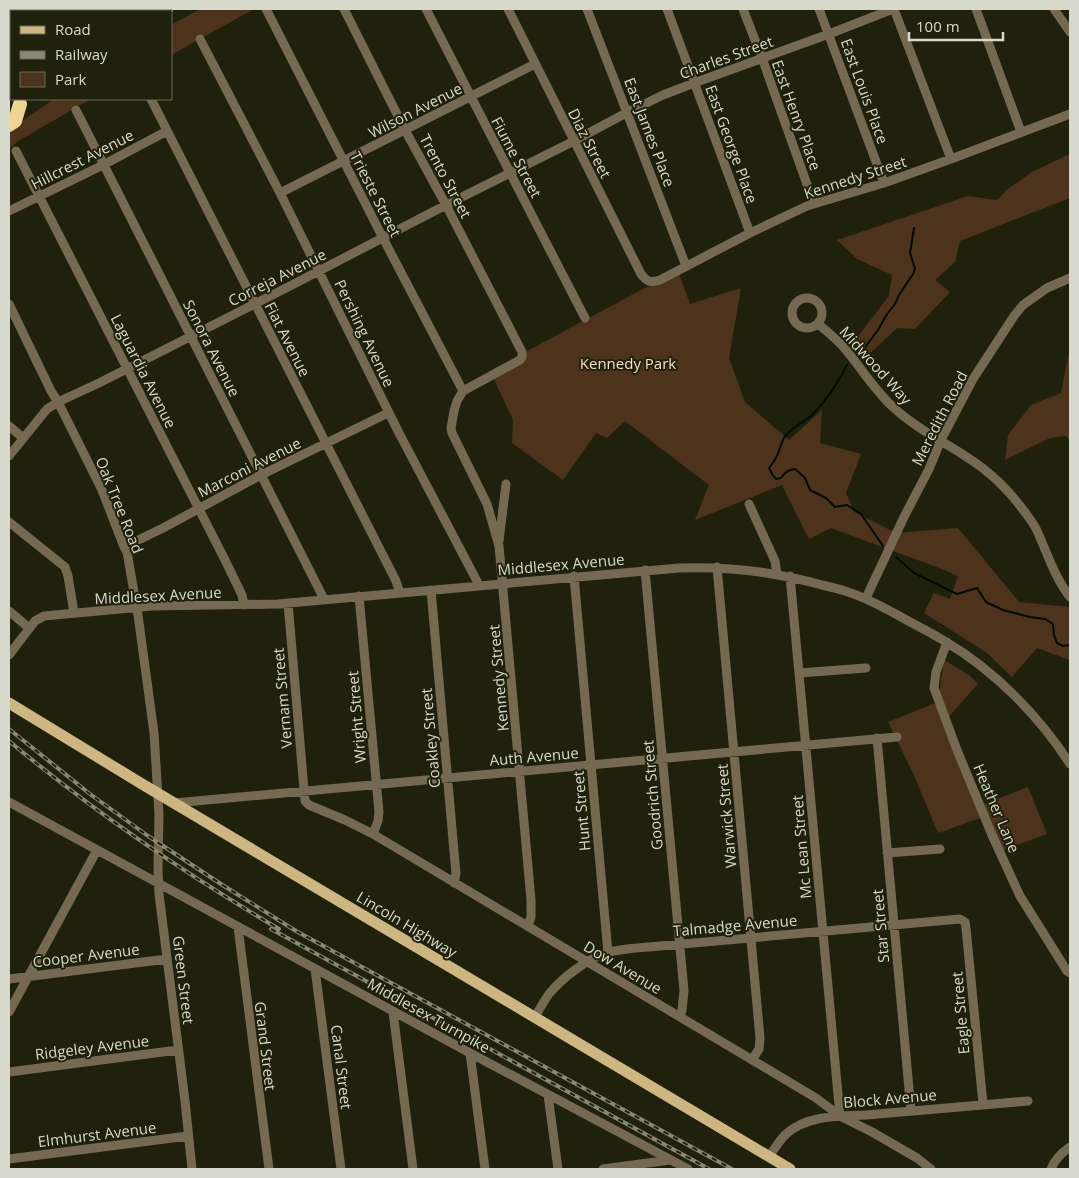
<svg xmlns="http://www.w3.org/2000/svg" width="1079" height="1178" viewBox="0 0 1079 1178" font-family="'Open Sans',sans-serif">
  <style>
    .green { fill: #4e331c }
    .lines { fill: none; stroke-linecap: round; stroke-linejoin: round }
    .stream { stroke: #000c05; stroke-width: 2 }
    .minor { stroke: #756a51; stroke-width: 9 }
    .major { stroke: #cdb682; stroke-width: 11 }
    .highway { stroke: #f0d495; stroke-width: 14 }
    .rail-casing { stroke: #878878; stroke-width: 4 }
    .rail { stroke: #20210c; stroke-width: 2; stroke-dasharray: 5.5; stroke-linecap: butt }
    .labels { text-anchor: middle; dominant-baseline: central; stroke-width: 4; stroke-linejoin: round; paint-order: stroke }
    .street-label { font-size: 15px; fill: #d7d9cc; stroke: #20210c }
    .park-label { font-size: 15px; fill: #fadcc4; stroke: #20210c }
  </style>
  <rect width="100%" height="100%" fill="#20210c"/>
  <!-- green -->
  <path class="green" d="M200,9H254L171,55V25Z
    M54,99H91L18,141L9,149V131L29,116Z
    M1070,154V198L960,241L955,262L935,280L950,292L915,329L897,328L863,360L852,344L889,296L892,275L857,259L837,240L968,196L997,200L1009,188L1032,172Z
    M678,271L690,304L741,288L729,358L745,402L789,440L822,410L820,443L861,454L846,493L854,512L896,533L958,528L1019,602L1070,607V660L1037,648L1012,677L987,653L924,613L934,593L950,599L958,576L942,569L831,528L809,539L782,485L695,520L709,485L625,421L607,438L596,433L563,480L512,443L513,420L490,371L641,290L661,281Z
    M1070,354V441L1066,436L1050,438L1005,460L1008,435L1031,405L1061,393L1068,356Z
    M944,660L969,675L978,684L945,721L979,806L1028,787L1047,834L996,853L983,817L938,833L913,773L888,722L938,702Z"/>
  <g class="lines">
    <!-- stream -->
    <path class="stream" d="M860,354L878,330L887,314L895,304L899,295L913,274L915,269L910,253L914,228
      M847,365C838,383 826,401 812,415C804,422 793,427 787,434C782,439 781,445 779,451C777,457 773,463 769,468L772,474L776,479L781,478C785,472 788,470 795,469L805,478L810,490L826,498L835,507L847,505L861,514L883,546
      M896,557L914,573L957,594L977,588L986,602L1003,610L1030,617L1045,619L1053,624L1054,635L1057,643L1063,646L1070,645"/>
    <!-- minor -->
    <path class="minor" d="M266,9L383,238L463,391
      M344,9L405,130L446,205L522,352V357L520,360L463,391L457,401L454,411L451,428L452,433L487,504L499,546L531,900V917L528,926
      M426,9C478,112 532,215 585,318
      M508,9L641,274C647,282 651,283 660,280L750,233L807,206L884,183L951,159L1070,114
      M587,9L686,266
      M667,9L750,233
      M743,9L762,58L814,204
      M819,9L884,183
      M894,9L951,159
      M976,9L1021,132
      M1054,9L1070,32
      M200,39L280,193L399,433L479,585
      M151,99L396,581L400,593
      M76,110L324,599
      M16,151L225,560L242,595L244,605
      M280,193L535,64
      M9,211L103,165L167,131
      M792 313a15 15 0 1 1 30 0a15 15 0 1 1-30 0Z
      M9,304L51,391L58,402L102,490L124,547L127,552L138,615L154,733L159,814L158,869L159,894L185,1101L192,1169
      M818,324C828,332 838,340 846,350C862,369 875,391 894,408C921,433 956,447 985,470C999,481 1013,496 1024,511C1029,518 1035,525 1038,533C1048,555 1055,578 1070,597
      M9,426L23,438
      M9,456L47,409L58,402L99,383L290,286L446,205L574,141L628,112L663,95L694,83L829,34L893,9
      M749,504L775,561L777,574
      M9,522L65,567L68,576L74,613
      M499,541L506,484
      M124,547L163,528L261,475L388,413
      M717,567L760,1038L759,1049L752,1060
      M645,570L684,991L682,1010L680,1017
      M574,576L608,953
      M790,576L840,1116
      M431,590L455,863L456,873L454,883
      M359,596L379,812L378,821L373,834
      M866,598L904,517L929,469L941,440L973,379L1014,316L1023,305L1047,288L1070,278
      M288,603L305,801L309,805L345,820L373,834L816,1098L840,1116L872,1132L917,1158L931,1169
      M9,611L29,628
      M947,642L936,672L934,688L957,750L992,835L1020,896L1042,931L1067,971L1070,973
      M9,655L35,621L44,616L152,606L278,604L679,568C728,566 775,572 822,585C831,587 839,589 848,592C867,598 885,608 903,618C917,626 932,633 946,642C994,670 1040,717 1070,764
      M799,673L866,668
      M877,738L911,1111
      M9,802L470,1053L688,1169
      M174,803L897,737
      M887,853L940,849
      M238,927L269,1169
      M315,969L341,1169
      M9,979L167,959
      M9,1012L97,850
      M393,1012L413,1169
      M535,1017C539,1010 544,1001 549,994C562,978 587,959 606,953C620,949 635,948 649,947L960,919L965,922L966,928L983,1104
      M470,1053L485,1169
      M9,1072L178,1050
      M548,1095L558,1169
      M769,1157C774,1149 779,1141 786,1134C807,1115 839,1116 866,1115L1028,1101
      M9,1159L188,1136
      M603,1169L670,1160
      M1051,1169C1055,1159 1061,1153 1070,1147"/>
    <!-- major -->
    <path class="major" d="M9,703L142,784L790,1169"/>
    <!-- highway -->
    <path class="highway" d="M120,11L124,9
      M162,11L166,9
      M9,85L11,83
      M9,125L15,121L20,104"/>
    <defs>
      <path id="rail" d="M9,729L90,794L148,836L224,886L296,931L732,1169
        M9,741C93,811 184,873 279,929
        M271,929L709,1169"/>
    </defs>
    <!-- rail casing -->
    <use href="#rail" class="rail-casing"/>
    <!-- rail -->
    <use href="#rail" class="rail"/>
  </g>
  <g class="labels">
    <!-- street labels -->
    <g class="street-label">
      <text transform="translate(726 57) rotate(-20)">Charles Street</text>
      <text transform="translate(865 91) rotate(70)">East Louis Place</text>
      <text transform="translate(415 110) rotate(-27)">Wilson Avenue</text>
      <text transform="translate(797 115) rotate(70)">East Henry Place</text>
      <text transform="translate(650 132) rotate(69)">East James Place</text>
      <text transform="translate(590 143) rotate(63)">Diaz Street</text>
      <text transform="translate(732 144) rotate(70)">East George Place</text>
      <text transform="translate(517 157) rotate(62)">Fiume Street</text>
      <text transform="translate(82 159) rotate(-27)">Hillcrest Avenue</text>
      <text transform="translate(446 176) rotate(62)">Trento Street</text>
      <text transform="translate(855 177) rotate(-18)">Kennedy Street</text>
      <text transform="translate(376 194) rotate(63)">Trieste Street</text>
      <text transform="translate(277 277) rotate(-27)">Correja Avenue</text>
      <text transform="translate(365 333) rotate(64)">Pershing Avenue</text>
      <text transform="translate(288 339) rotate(63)">Fiat Avenue</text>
      <text transform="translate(212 348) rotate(63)">Sonora Avenue</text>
      <text transform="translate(876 365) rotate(48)">Midwood Way</text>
      <text transform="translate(144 371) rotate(63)">Laguardia Avenue</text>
      <text transform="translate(939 418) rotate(-63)">Meredith Road</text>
      <text transform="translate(249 467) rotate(-27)">Marconi Avenue</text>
      <text transform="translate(120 505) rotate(68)">Oak Tree Road</text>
      <text transform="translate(561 564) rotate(-5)">Middlesex Avenue</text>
      <text transform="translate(158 595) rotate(-3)">Middlesex Avenue</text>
      <text transform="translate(498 678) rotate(-95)">Kennedy Street</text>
      <text transform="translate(282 698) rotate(-95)">Vernam Street</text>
      <text transform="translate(356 717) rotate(-95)">Wright Street</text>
      <text transform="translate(430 738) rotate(-95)">Coakley Street</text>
      <text transform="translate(534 756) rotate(-5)">Auth Avenue</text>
      <text transform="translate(652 795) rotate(-95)">Goodrich Street</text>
      <text transform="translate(997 808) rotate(67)">Heather Lane</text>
      <text transform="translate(581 811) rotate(-95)">Hunt Street</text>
      <text transform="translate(726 816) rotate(-95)">Warwick Street</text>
      <text transform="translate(801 847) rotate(-95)">Mc Lean Street</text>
      <text transform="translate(407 924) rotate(31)">Lincoln Highway</text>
      <text transform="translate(735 925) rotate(-5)">Talmadge Avenue</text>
      <text transform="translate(880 926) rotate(-95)">Star Street</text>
      <text transform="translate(86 955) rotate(-7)">Cooper Avenue</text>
      <text transform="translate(623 967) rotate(31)">Dow Avenue</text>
      <text transform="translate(184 980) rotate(83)">Green Street</text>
      <text transform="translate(960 1013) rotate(-95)">Eagle Street</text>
      <text transform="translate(429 1015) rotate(29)">Middlesex Turnpike</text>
      <text transform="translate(266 1046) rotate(83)">Grand Street</text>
      <text transform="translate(92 1047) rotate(-7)">Ridgeley Avenue</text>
      <text transform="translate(342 1067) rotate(83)">Canal Street</text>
      <text transform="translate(890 1098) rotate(-5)">Block Avenue</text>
      <text transform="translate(97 1134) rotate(-7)">Elmhurst Avenue</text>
    </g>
    <!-- park labels -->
    <g class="park-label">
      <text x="628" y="363">Kennedy Park</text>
    </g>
  </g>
  <!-- border -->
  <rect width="1079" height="1178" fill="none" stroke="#d7d9cc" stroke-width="20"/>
  <!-- legend -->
  <rect x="10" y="10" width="162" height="90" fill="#20210c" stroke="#696b59"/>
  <rect x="20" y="26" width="25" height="8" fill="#cdb682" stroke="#696b59"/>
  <text x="55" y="35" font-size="15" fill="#d7d9cc">Road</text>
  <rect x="20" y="51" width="25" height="8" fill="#878878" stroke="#696b59"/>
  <text x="55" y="60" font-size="15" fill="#d7d9cc">Railway</text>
  <rect x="20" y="72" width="25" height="15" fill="#4e331c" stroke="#696b59"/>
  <text x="55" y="85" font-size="15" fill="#d7d9cc">Park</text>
  <!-- scale -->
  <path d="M909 32v8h94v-8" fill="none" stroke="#d7d9cc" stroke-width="2.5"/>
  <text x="916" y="32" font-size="15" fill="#d7d9cc" stroke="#20210c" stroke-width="4" paint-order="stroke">100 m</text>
</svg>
